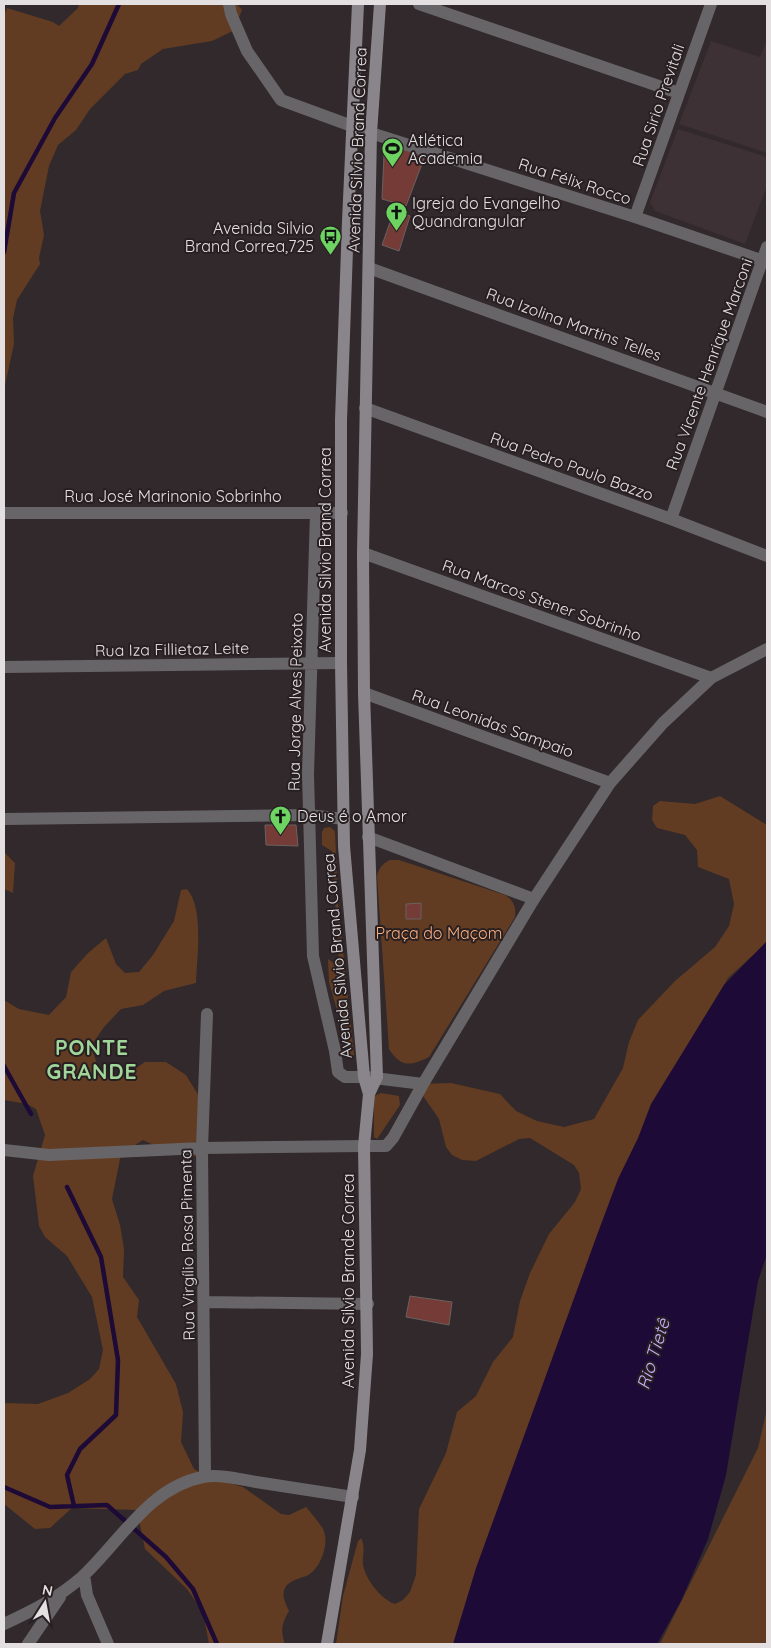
<svg xmlns="http://www.w3.org/2000/svg" width="771" height="1648" viewBox="0 0 771 1648" font-family="Quicksand,sans-serif">
  <style>
    .built { fill: #3e3135 }
    .green { fill: #613c22 }
    .water { fill: #1d0a36 }
    .lines { fill: none; stroke-linecap: round; stroke-linejoin: round }
    .stream { stroke: #1d0a36; stroke-width: 4.5 }
    .building { fill: #743b37; stroke: #6b6160 }
    .minor { stroke: #686568; stroke-width: 12 }
    .tertiary { stroke: #686568; stroke-width: 12 }
    .secondary { stroke: #8a858a; stroke-width: 12 }
    .labels { text-anchor: middle; dominant-baseline: central; stroke-width: 4; stroke-linejoin: round; paint-order: stroke }
    .street-label { font-size: 16px; fill: #e4dfe0; stroke: #271f22 }
    .poi-label { font-size: 16px; fill: #e4dfe0; stroke: #271f22; text-anchor: start }
    .park-label { font-size: 16px; fill: #fbaf7d; stroke: #271f22 }
    .water-label { font-size: 18px; font-style: italic; fill: #c6aefc; stroke: #271f22 }
    .district-label { font-size: 21px; font-weight: bold; letter-spacing: 1px; fill: #a0d699; stroke: #271f22 }
  </style>
  <rect width="100%" height="100%" fill="#31292b"/>
  <!-- built -->
  <path class="built" d="M767,40V153L679,124L711,41L760,57Z
    M678,129L767,157V186L745,244L655,211L650,202Z"/>
  <!-- green -->
  <path class="green" d="M79,4H237L242,10L233,31L212,41L163,49L141,64L138,70L125,74L90,109L76,130L58,145L49,166L40,211L44,235L39,258L40,264L17,300L13,318L14,344L4,390V15L7,8L53,22L59,26L78,8Z
    M720,796L767,825V945L751,957L728,978L674,1071L457,1644H336L343,1596L358,1541L361,1538C366,1547 362,1556 363,1565C366,1580 381,1599 395,1604L403,1600L410,1592L416,1575L419,1509L446,1453L457,1412L476,1396L493,1362L513,1337L520,1301L530,1273L549,1234L575,1202L581,1189L579,1173L574,1165L530,1138L519,1139L476,1161L462,1160L452,1155L446,1147L439,1119L421,1093L420,1084L451,1083L500,1094L516,1111L537,1121L564,1127L594,1119L623,1068L629,1042L638,1020L675,981L715,947L729,926L734,904L729,879L698,867L697,850L685,835L657,828L652,820L653,806L660,801L695,804Z
    M330,827L335,831L338,902L354,1055L352,1057L350,1056L329,982L328,959L335,964L337,963L339,960L332,851L322,845V832L324,828Z
    M4,852L15,863L13,893L4,889Z
    M390,860H399L505,895C514,901 516,906 515,917L429,1057C411,1066 401,1068 389,1049L377,876C379,868 382,864 390,860Z
    M187,889C204,908 197,957 196,983L164,991L143,1005L121,1009L104,1027L91,1046L99,1070L124,1076L145,1062H166L186,1075L199,1096L200,1157L164,1150L143,1140L121,1154L112,1199L120,1225L124,1249L123,1277L139,1300L137,1317L176,1384L183,1412L181,1442L194,1469L206,1476L243,1487L281,1514L289,1515L306,1507C312,1514 318,1521 323,1529C330,1542 321,1568 308,1575C300,1579 289,1580 285,1588C281,1596 286,1604 289,1611C282,1623 280,1630 285,1644H209L203,1612L187,1589L145,1549L137,1510L72,1508L50,1528L35,1529L4,1504V1403L38,1404L68,1393L90,1379L99,1369L103,1350L92,1297L67,1256L45,1237L39,1226L33,1176L45,1135L36,1109L27,1104L4,1100V1000L19,1009L49,1015L66,997L71,972L88,953L106,938L116,964L125,973L139,972L153,955L174,921L181,890Z
    M381,1093L399,1096L400,1105L377,1139L374,1137V1096Z
    M767,1409V1644H660L758,1448Z"/>
  <!-- water -->
  <path class="water" d="M767,941V1254L758,1281L726,1475L708,1539L681,1601L657,1644H453L476,1568L597,1235L618,1179L638,1138L651,1104L724,985Z"/>
  <g class="lines">
    <!-- stream -->
    <path class="stream" d="M4,252L14,193L55,118L92,64L119,4
      M4,1066L31,1114
      M67,1187L101,1257L118,1360L116,1415L80,1449L67,1475L74,1506
      M4,1487L50,1507L107,1505L166,1557L193,1589L217,1644"/>
  </g>
  <!-- building -->
  <path class="building" d="M391,146L425,156L406,206L382,199L384,155L386,149Z
    M394,211L410,216L399,251L382,245Z
    M265,825H296L298,846L266,845Z
    M421,903V919H406V904Z
    M410,1296L452,1302L449,1325L406,1317Z"/>
  <g class="lines">
    <!-- minor -->
    <path class="minor" d="M229,4L231,14L247,51L281,100L371,133L635,217L767,262
      M419,4L679,93
      M635,217L711,4
      M369,268L767,412
      M365,408L671,519L767,556
      M4,513H342
      M316,513L308,774L313,956L335,1051L338,1072L345,1077H364
      M671,519L767,247
      M363,553L711,678
      M4,667L341,663
      M364,693L610,783
      M4,819L309,815L344,819
      M368,837L534,899
      M4,1150L49,1155L202,1148L364,1146
      M204,1302L368,1304
      M205,1476L202,1148L207,1014
      M84,1575L87,1595L108,1644
      M4,1624C32,1611 58,1598 82,1577C119,1543 149,1487 203,1477C219,1474 239,1479 256,1482C288,1487 321,1492 353,1497
      M28,1644L60,1597"/>
    <!-- tertiary -->
    <path class="tertiary" d="M366,1077L423,1084
      M364,1146H386L393,1138L423,1084L534,899L610,783L663,723L711,678L767,649"/>
    <!-- secondary -->
    <path class="secondary" d="M358,4L348,221L341,420V663L344,846L364,1077L369,1094
      M327,1644L360,1450L367,1354L364,1146L369,1094L377,1077L364,693L363,553L371,133L380,4"/>
  </g>
  <!-- icons -->
  <defs>
    <symbol id="stadium-pin" viewBox="-11 -11 22 30"><path d="M0 17L-7.5 6A9.5 9.5 0 1 1 7.5 6Z" fill="#6dd361" stroke="#271f22"/><path d="M0-5a6.5 5 0 1 0 0 10a6.5 5 0 1 0 0-10ZM-3.5-1.8h7v3.6h-7Z" fill="#111"/></symbol>
    <symbol id="church-pin" viewBox="-11 -11 22 30"><path d="M0 17L-7.5 6A9.5 9.5 0 1 1 7.5 6Z" fill="#6dd361" stroke="#271f22"/><path d="M-1.2-6h2.4v3.5h3.3v2.4h-3.3V6h-2.4V-.1h-3.3v-2.4h3.3Z" fill="#111"/></symbol>
    <symbol id="bus-pin" viewBox="-11 -11 22 30"><path d="M0 17L-7.5 6A9.5 9.5 0 1 1 7.5 6Z" fill="#6dd361" stroke="#271f22"/><path d="M-5-6H5V4H4V6H2V4H-2V6H-4V4H-5ZM-3.5-4V0h7V-4ZM-3.5 1.2v1.5H-2V1.2ZM2 1.2v1.5H3.5V1.2Z" fill="#111"/></symbol>
  </defs>
  <g fill-rule="evenodd">
    <use href="#stadium-pin" x="380" y="136" width="25" height="34"/>
    <use href="#church-pin" x="384" y="200" width="25" height="34"/>
    <use href="#bus-pin" x="318" y="224" width="25" height="34"/>
    <use href="#church-pin" x="268" y="804" width="25" height="34"/>
  </g>
  <g class="labels">
    <!-- street labels -->
    <g class="street-label">
      <text transform="translate(658 105) rotate(-71)">Rua Sirio Previtali</text>
      <text transform="translate(357 150) rotate(-88)">Avenida Silvio Brand Correa</text>
      <text transform="translate(575 181) rotate(18)">Rua Félix Rocco</text>
      <text transform="translate(574 324) rotate(20)">Rua Izolina Martins Telles</text>
      <text transform="translate(709 364) rotate(-70)">Rua Vicente Henrique Marconi</text>
      <text transform="translate(572 466) rotate(20)">Rua Pedro Paulo Bazzo</text>
      <text x="173" y="496">Rua José Marinonio Sobrinho</text>
      <text transform="translate(325 550) rotate(-90)">Avenida Silvio Brand Correa</text>
      <text transform="translate(542 600) rotate(20)">Rua Marcos Stener Sobrinho</text>
      <text transform="translate(172 649) rotate(-1)">Rua Iza Fillietaz Leite</text>
      <text transform="translate(295 702) rotate(-89)">Rua Jorge Alves Peixoto</text>
      <text transform="translate(493 723) rotate(20)">Rua Leonidas Sampaio</text>
      <text transform="translate(337 956) rotate(-95)">Avenida Silvio Brand Correa</text>
      <text transform="translate(187 1245) rotate(-91)">Rua Virgílio Rosa Pimenta</text>
      <text transform="translate(348 1281) rotate(-90)">Avenida Silvio Brande Correa</text>
    </g>
    <!-- poi labels -->
    <g class="poi-label">
      <text x="408" y="140">Atlética<tspan x="408" dy="18">Academia</tspan></text>
      <text x="412" y="203">Igreja do Evangelho<tspan x="412" dy="18">Quandrangular</tspan></text>
      <text x="314" y="228" text-anchor="end">Avenida Silvio<tspan x="314" dy="18">Brand Correa,725</tspan></text>
      <text x="297" y="816">Deus é o Amor</text>
    </g>
    <!-- park labels -->
    <g class="park-label">
      <text x="439" y="933">Praça do Maçom</text>
    </g>
    <!-- water labels -->
    <g class="water-label">
      <text transform="translate(653 1354) rotate(-73)">Rio Tietê</text>
    </g>
    <!-- district labels -->
    <g class="district-label">
      <text x="92" y="1047">PONTE<tspan x="92" dy="24">GRANDE</tspan></text>
    </g>
  </g>
  <!-- border -->
  <rect width="771" height="1648" fill="none" stroke="#e4dfe0" stroke-width="10"/>
  <!-- north arrow -->
  <g transform="translate(45 1603) rotate(11)" stroke="#271f22" stroke-width="4" paint-order="stroke">
  <path d="M0-4L9 19L0 12L-9 19Z" fill="#e4dfe0"/>
  <text y="-8" font-size="14" font-weight="bold" text-anchor="middle" fill="#e4dfe0">N</text>
  </g>
</svg>
